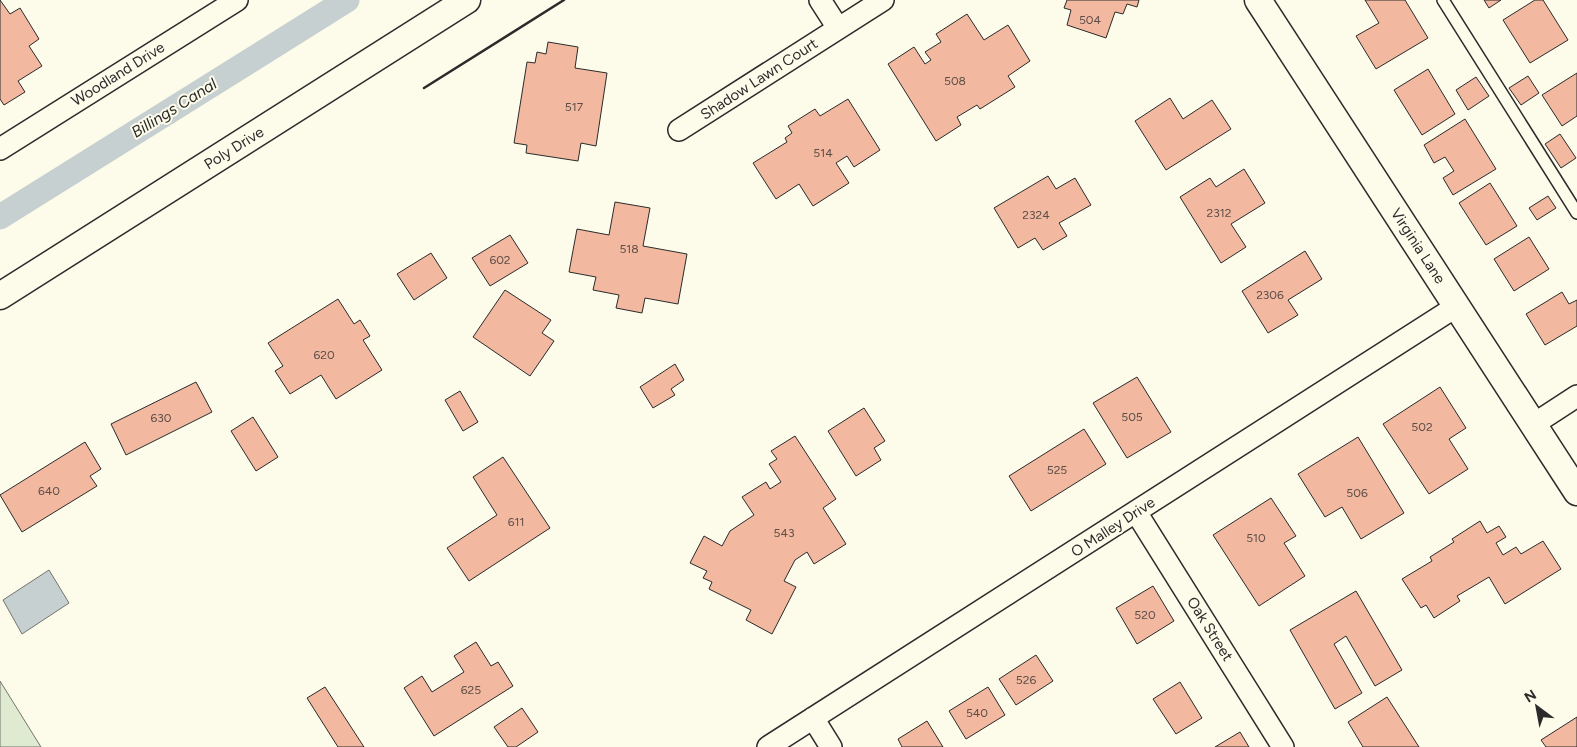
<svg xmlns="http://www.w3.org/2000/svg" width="1577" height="747" viewBox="0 0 1577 747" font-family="Figtree,sans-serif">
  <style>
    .green { fill: #deebd1; stroke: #74746e }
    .water { fill: #c7d0d0; stroke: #74746e }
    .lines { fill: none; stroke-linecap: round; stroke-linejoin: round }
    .canal { stroke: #c7d0d0; stroke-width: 25 }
    .building { fill: #f2b8a0; stroke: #2b2b2b }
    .service-casing { stroke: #2b2b2b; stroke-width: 14 }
    .minor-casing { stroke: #2b2b2b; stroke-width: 24 }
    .tertiary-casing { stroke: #2b2b2b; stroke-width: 29 }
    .service { stroke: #fdfbea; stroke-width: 11 }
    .minor { stroke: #fdfbea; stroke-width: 21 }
    .tertiary { stroke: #fdfbea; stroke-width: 26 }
    .wall { stroke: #2b2b2b; stroke-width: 2.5 }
    .labels { text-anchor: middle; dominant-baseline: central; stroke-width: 4; stroke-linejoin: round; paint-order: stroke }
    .number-label { font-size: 12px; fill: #5d4e48 }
    .street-label { font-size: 15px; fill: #2b2b2b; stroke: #fdfbea }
    .water-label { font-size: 16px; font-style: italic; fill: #2b2b2b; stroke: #fdfbea }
  </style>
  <rect width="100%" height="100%" fill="#fdfbea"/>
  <!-- green -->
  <path class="green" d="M0,681L41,747H0Z"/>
  <!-- water -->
  <path class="water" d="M49,570L69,603L22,634L3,600Z"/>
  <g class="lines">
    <!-- canal -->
    <path class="canal" d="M0,217L347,0"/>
  </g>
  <!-- building -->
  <path class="building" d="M0,0L10,14L20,8L39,39L29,46L42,66L18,81L25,92L4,105L0,99Z
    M1067,0H1139L1137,7L1127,4L1123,14L1115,12L1106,38L1067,25L1071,10L1064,8Z
    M1365,0H1405L1428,38L1376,69L1356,36L1379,23Z
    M1484,0H1501L1489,8Z
    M1535,0H1543L1568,40L1530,63L1503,20Z
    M967,14L984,40L1008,25L1030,61L1008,76L1015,87L980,109L977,105L957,117L961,125L936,141L888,64L914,47L925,64L931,60L925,52L941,42L936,34Z
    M548,42L578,47L575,68L607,73L596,146L581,143L578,161L526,153L527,145L514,143L527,62L535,63L537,52L546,54Z
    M1428,69L1455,114L1422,135L1394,90Z
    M1577,73V116L1562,126L1542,95Z
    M1528,76L1539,93L1521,105L1509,88Z
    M1476,77L1489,96L1468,110L1456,90Z
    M1170,98L1183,119L1212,100L1231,129L1166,170L1135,121Z
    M848,99L880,150L854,167L847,156L836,163L849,183L813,206L799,184L776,199L753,163L787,142L785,138L792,133L788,126L815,109L820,116Z
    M1465,119L1496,169L1453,195L1443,178L1454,171L1445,157L1434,163L1424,145Z
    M1560,134L1576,158L1561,168L1545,144Z
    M1244,169L1265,203L1231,224L1246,247L1221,263L1180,197L1210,178L1216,187Z
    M1048,176L1056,189L1075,178L1091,205L1059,223L1067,236L1043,250L1035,238L1018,248L994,208Z
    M1490,183L1517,226L1486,245L1459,203Z
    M1548,196L1556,208L1537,220L1529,208Z
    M615,202L650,208L643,246L687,254L678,304L645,298L642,313L616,308L619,295L593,290L596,277L569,272L577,229L609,235Z
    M510,235L528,263L490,286L472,258Z
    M1529,237L1549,269L1514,291L1494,259Z
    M1305,251L1322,279L1288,300L1298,315L1268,333L1242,291Z
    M431,253L447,278L414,300L397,274Z
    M505,290L551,320L542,333L554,341L530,376L473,337Z
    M1562,292L1569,304L1577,300V326L1545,345L1526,314Z
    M338,299L354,324L360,320L370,336L363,340L382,370L336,399L321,375L290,394L275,371L283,366L268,343Z
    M675,364L684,380L671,389L675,395L653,408L640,387Z
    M1137,377L1171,432L1127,458L1093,403Z
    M196,382L212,412L126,455L111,424Z
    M1440,387L1466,428L1449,439L1468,469L1429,494L1383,424Z
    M460,391L478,422L463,431L445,400Z
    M864,408L885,441L874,448L881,460L856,476L828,431Z
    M253,417L278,457L256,471L231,431Z
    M1084,429L1106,464L1031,511L1009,476Z
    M795,436L836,499L823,508L846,544L814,564L807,552L795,560L784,581L796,587L772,634L746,620L751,610L709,589L712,582L703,578L707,571L690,563L704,536L722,546L730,531L754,515L742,497L766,482L770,489L781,482L769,464L777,459L771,451Z
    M1358,437L1404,513L1361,539L1342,507L1325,517L1298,474Z
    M85,442L101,469L90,476L97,486L22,532L0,495Z
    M503,457L550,528L469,581L447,548L497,515L473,477Z
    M1271,498L1296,536L1284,543L1305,576L1259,606L1213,535Z
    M1480,521L1487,533L1499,526L1506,537L1496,543L1503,555L1516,547L1521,554L1543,541L1561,569L1505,604L1489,577L1457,596L1460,601L1434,618L1426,605L1421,608L1402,579L1432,561L1430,557L1454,542L1452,539Z
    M1153,586L1174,621L1137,644L1116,608Z
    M1356,591L1402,670L1375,686L1346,636L1334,644L1362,693L1335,709L1290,630Z
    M476,642L491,666L498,662L513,686L434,736L404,688L422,676L432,692L464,672L454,656Z
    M1036,655L1053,681L1016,705L999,679Z
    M1180,682L1202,718L1176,734L1153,699Z
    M325,687L364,747H338L307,698Z
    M988,687L1005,715L966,739L949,711Z
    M1387,697L1419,747H1363L1348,722Z
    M522,708L538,732L516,747H508L494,727Z
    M1577,717V747H1546L1541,740Z
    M927,721L943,747H902L898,739Z
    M1240,732L1249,747H1215Z"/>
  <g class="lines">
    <defs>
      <path id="service" d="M1443,0L1577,213"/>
      <path id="minor" d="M820,0L838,28
        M679,130L883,0
        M0,149L237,0
        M1534,424L1577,396
        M1136,512L1283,747
        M813,718L831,747
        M768,747L1457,306"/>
      <path id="tertiary" d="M1258,0L1577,492
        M0,296L467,0"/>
    </defs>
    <!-- service casing -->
    <use href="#service" class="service-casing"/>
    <!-- minor casing -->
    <use href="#minor" class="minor-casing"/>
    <!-- tertiary casing -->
    <use href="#tertiary" class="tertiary-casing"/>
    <!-- service -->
    <use href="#service" class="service"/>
    <!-- minor -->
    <use href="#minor" class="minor"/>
    <!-- tertiary -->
    <use href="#tertiary" class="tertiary"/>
    <!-- wall -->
    <path class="wall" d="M424,88L564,0"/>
  </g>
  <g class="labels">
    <!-- number labels -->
    <g class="number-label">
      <text x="1090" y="20">504</text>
      <text x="955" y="81">508</text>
      <text x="574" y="107">517</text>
      <text x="823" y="153">514</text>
      <text x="1219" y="213">2312</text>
      <text x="1036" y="215">2324</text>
      <text x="629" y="249">518</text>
      <text x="500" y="260">602</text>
      <text x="1270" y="295">2306</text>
      <text x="324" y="355">620</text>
      <text x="1132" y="417">505</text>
      <text x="161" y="418">630</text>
      <text x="1422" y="427">502</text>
      <text x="1057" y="470">525</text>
      <text x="49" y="491">640</text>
      <text x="1357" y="493">506</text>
      <text x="516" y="522">611</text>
      <text x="784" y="533">543</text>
      <text x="1256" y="538">510</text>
      <text x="1145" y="615">520</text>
      <text x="1026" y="680">526</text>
      <text x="471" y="690">625</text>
      <text x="977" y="713">540</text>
    </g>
    <!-- street labels -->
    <g class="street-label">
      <text transform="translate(118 74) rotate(-32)">Woodland Drive</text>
      <text transform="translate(759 79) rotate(-33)">Shadow Lawn Court</text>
      <text transform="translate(234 148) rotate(-32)">Poly Drive</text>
      <text transform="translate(1418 246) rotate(57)">Virginia Lane</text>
      <text transform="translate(1113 527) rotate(-33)">O Malley Drive</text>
      <text transform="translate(1210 629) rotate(58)">Oak Street</text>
    </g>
    <!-- water labels -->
    <g class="water-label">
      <text transform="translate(174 108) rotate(-32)">Billings Canal</text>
    </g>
  </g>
  <!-- north arrow -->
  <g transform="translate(1537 707) rotate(328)" stroke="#fdfbea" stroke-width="4" paint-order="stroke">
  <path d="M0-4L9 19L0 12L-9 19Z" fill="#2b2b2b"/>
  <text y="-8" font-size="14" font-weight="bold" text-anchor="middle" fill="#2b2b2b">N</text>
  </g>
</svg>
